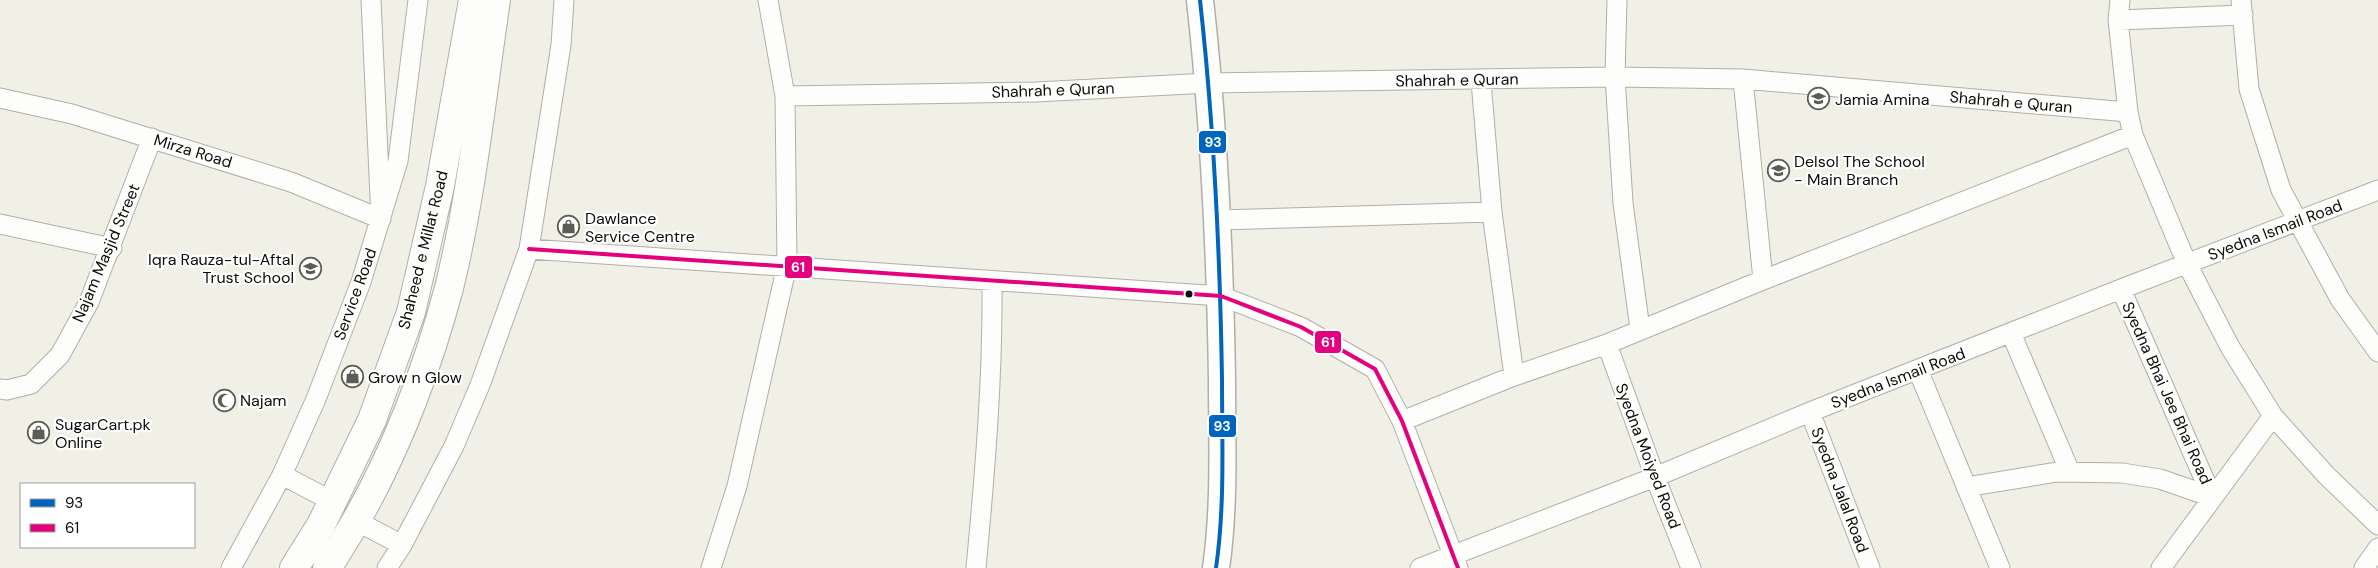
<svg xmlns="http://www.w3.org/2000/svg" width="2378" height="568" viewBox="0 0 2378 568" font-family="'DM Sans',sans-serif">
  <style>
    .lines { fill: none; stroke-linecap: round; stroke-linejoin: round }
    .street-casing { stroke: #b0afa7; stroke-width: 21 }
    .secondary-casing { stroke: #b0afa7; stroke-width: 29 }
    .primary-casing { stroke: #b0afa7; stroke-width: 30 }
    .street { stroke: #fdfdfb; stroke-width: 19 }
    .secondary { stroke: #fdfdfb; stroke-width: 26 }
    .primary { stroke: #fdfdfb; stroke-width: 28 }
    .bus-1-casing { stroke: #fff; stroke-width: 8 }
    .bus-2-casing { stroke: #fff; stroke-width: 8 }
    .bus-1 { stroke: #0065bd; stroke-width: 4 }
    .bus-2 { stroke: #e5007d; stroke-width: 4 }
    .bus-dot { fill: #0c0c06; stroke: #fff; stroke-width: 2 }
    .labels { text-anchor: middle; dominant-baseline: central; stroke-width: 4.5; stroke-linejoin: round; paint-order: stroke }
    .street-label { font-size: 16px; fill: #0c0c06; stroke: #fff }
    .poi-label { font-size: 16px; fill: #0c0c06; stroke: #fff; text-anchor: start }
    .line-badge { stroke: #fff; stroke-width: 2 }
    .badge-label { font-size: 14px; text-anchor: middle; font-weight: bold; fill: #fff }
  </style>
  <rect width="100%" height="100%" fill="#f1f0e6"/>
  <g class="lines">
    <defs>
      <path id="street" d="M1617,0L1615,77L1623,203L1640,329
        M2120,0L2118,20L2128,112L2133,135L2187,264L2230,347L2273,416L2326,475L2378,525
        M2241,0L2249,89L2281,190L2340,299L2378,352
        M2118,20L2243,15
        M1743,79L1763,280
        M1481,81L1492,212L1514,376
        M785,96L1036,92L1209,83L1615,77L1743,79L2128,112
        M0,98L72,114L291,182L381,219L371,0
        M1217,220L1492,212
        M0,224L112,248
        M529,249L1221,296L1301,327L1375,369L1402,421L1458,568
        M2121,289L2212,497
        M2011,333L2070,472
        M1607,344L1655,477L1691,568
        M1918,370L2000,568
        M0,389L7,390L31,384L60,355L89,302L152,138
        M1810,412L1870,568
        M1402,421L1514,376L1607,344L1763,280L2133,135
        M282,475L332,501
        M1966,487L2057,472L2122,473L2160,479L2212,497
        M366,526L402,545
        M231,568L282,475L316,399L361,282L398,161L418,0
        M387,568L402,545L454,446L480,385L529,249L561,45L564,0
        M711,568L737,486L787,265L785,96L768,0
        M976,568C985,472 993,377 992,281
        M1420,568L1655,477L1810,412L2121,289L2378,190
        M2161,568L2273,416
        M2364,568L2378,548"/>
      <path id="secondary" d="M1200,0C1214,126 1220,252 1222,379C1222,441 1225,506 1216,568"/>
      <path id="primary" d="M294,568L321,525L372,420L411,312L440,186L473,0
        M327,568C383,484 423,385 449,288C472,195 482,94 496,0"/>
    </defs>
    <!-- street casing -->
    <use href="#street" class="street-casing"/>
    <!-- secondary casing -->
    <use href="#secondary" class="secondary-casing"/>
    <!-- primary casing -->
    <use href="#primary" class="primary-casing"/>
    <!-- street -->
    <use href="#street" class="street"/>
    <!-- secondary -->
    <use href="#secondary" class="secondary"/>
    <!-- primary -->
    <use href="#primary" class="primary"/>
    <defs>
      <path id="bus-1" d="M1200,0C1214,126 1220,252 1222,379C1222,441 1225,506 1216,568"/>
      <path id="bus-2" d="M529,249L1221,296L1301,327L1375,369L1402,421L1458,568"/>
    </defs>
    <!-- bus-1 casing -->
    <use href="#bus-1" class="bus-1-casing"/>
    <!-- bus-2 casing -->
    <use href="#bus-2" class="bus-2-casing"/>
    <!-- bus-1 -->
    <use href="#bus-1" class="bus-1"/>
    <!-- bus-2 -->
    <use href="#bus-2" class="bus-2"/>
  </g>
  <!-- icons -->
  <defs>
    <symbol id="school-ring" viewBox="-11 -11 22 22"><circle r="9.5" fill="#fff" stroke="#5c5c54" stroke-width="1.5"/><path d="M0-5L7-2L0 1L-7-2ZM-4 1L0 2.5L4 1V4Q0 6-4 4Z" fill="#5c5c54"/></symbol>
    <symbol id="shop-ring" viewBox="-11 -11 22 22"><circle r="9.5" fill="#fff" stroke="#5c5c54" stroke-width="1.5"/><path d="M-5-2.5h2.3a2.7 3.5 0 0 1 5.4 0H5L5.5 6h-11ZM-1.5-2.5h3a1.5 2.3 0 0 0-3 0Z" fill="#5c5c54"/></symbol>
    <symbol id="mosque-ring" viewBox="-11 -11 22 22"><circle r="9.5" fill="#fff" stroke="#5c5c54" stroke-width="1.5"/><path d="M3.5-4.9A6 6 0 1 0 3.5 4.9A5 5 0 1 1 3.5-4.9Z" fill="#5c5c54"/></symbol>
  </defs>
  <g fill-rule="evenodd">
    <use href="#school-ring" x="1806" y="86" width="25" height="25"/>
    <use href="#school-ring" x="1766" y="158" width="25" height="25"/>
    <use href="#shop-ring" x="556" y="214" width="25" height="25"/>
    <use href="#school-ring" x="298" y="256" width="25" height="25"/>
    <use href="#shop-ring" x="340" y="364" width="25" height="25"/>
    <use href="#mosque-ring" x="212" y="388" width="25" height="25"/>
    <use href="#shop-ring" x="26" y="420" width="25" height="25"/>
  </g>
  <!-- markers -->
  <circle class="bus-dot" cx="1189" cy="294" r="4.5"/>
  <g class="labels">
    <!-- street labels -->
    <g class="street-label">
      <text transform="translate(1457 80) rotate(-1)">Shahrah e Quran</text>
      <text transform="translate(1053 90) rotate(-2)">Shahrah e Quran</text>
      <text transform="translate(2011 102) rotate(5)">Shahrah e Quran</text>
      <text transform="translate(193 151) rotate(17)">Mirza Road</text>
      <text transform="translate(2275 230) rotate(-21)">Syedna Ismail Road</text>
      <text transform="translate(423 250) rotate(-76)">Shaheed e Millat Road</text>
      <text transform="translate(106 253) rotate(-67)">Najam Masjid Street</text>
      <text transform="translate(355 294) rotate(-70)">Service Road</text>
      <text transform="translate(1898 378) rotate(-21)">Syedna Ismail Road</text>
      <text transform="translate(2167 393) rotate(66)">Syedna Bhai Jee Bhai Road</text>
      <text transform="translate(1648 456) rotate(69)">Syedna Moiyed Road</text>
      <text transform="translate(1840 490) rotate(69)">Syedna Jalal Road</text>
    </g>
    <!-- poi labels -->
    <g class="poi-label">
      <text x="1835" y="99">Jamia Amina</text>
      <text x="1794" y="161">Delsol The School<tspan x="1794" dy="18">- Main Branch</tspan></text>
      <text x="585" y="218">Dawlance<tspan x="585" dy="18">Service Centre</tspan></text>
      <text x="294" y="259" text-anchor="end">Iqra Rauza-tul-Aftal<tspan x="294" dy="18">Trust School</tspan></text>
      <text x="368" y="377">Grow n Glow</text>
      <text x="240" y="400">Najam</text>
      <text x="55" y="424">SugarCart.pk<tspan x="55" dy="18">Online</tspan></text>
    </g>
  </g>
  <g class="line-badge">
    <rect x="1198" y="130" width="29" height="24" rx="5" fill="#0065bd"/>
    <rect x="784" y="255" width="29" height="24" rx="5" fill="#e5007d"/>
    <rect x="1314" y="330" width="28" height="24" rx="5" fill="#e5007d"/>
    <rect x="1208" y="414" width="29" height="24" rx="5" fill="#0065bd"/>
  </g>
  <g class="badge-label">
    <text x="1213" y="147">93</text>
    <text x="798" y="272">61</text>
    <text x="1328" y="347">61</text>
    <text x="1222" y="431">93</text>
  </g>
  <!-- legend -->
  <rect x="20" y="483" width="175" height="65" fill="#ffffff" stroke="#9e9e9b"/>
  <rect x="30" y="499" width="25" height="8" fill="#0065bd" stroke="#9e9e9b"/>
  <text x="65" y="508" font-size="15" fill="#0c0c06">93</text>
  <rect x="30" y="524" width="25" height="8" fill="#e5007d" stroke="#9e9e9b"/>
  <text x="65" y="533" font-size="15" fill="#0c0c06">61</text>
</svg>
